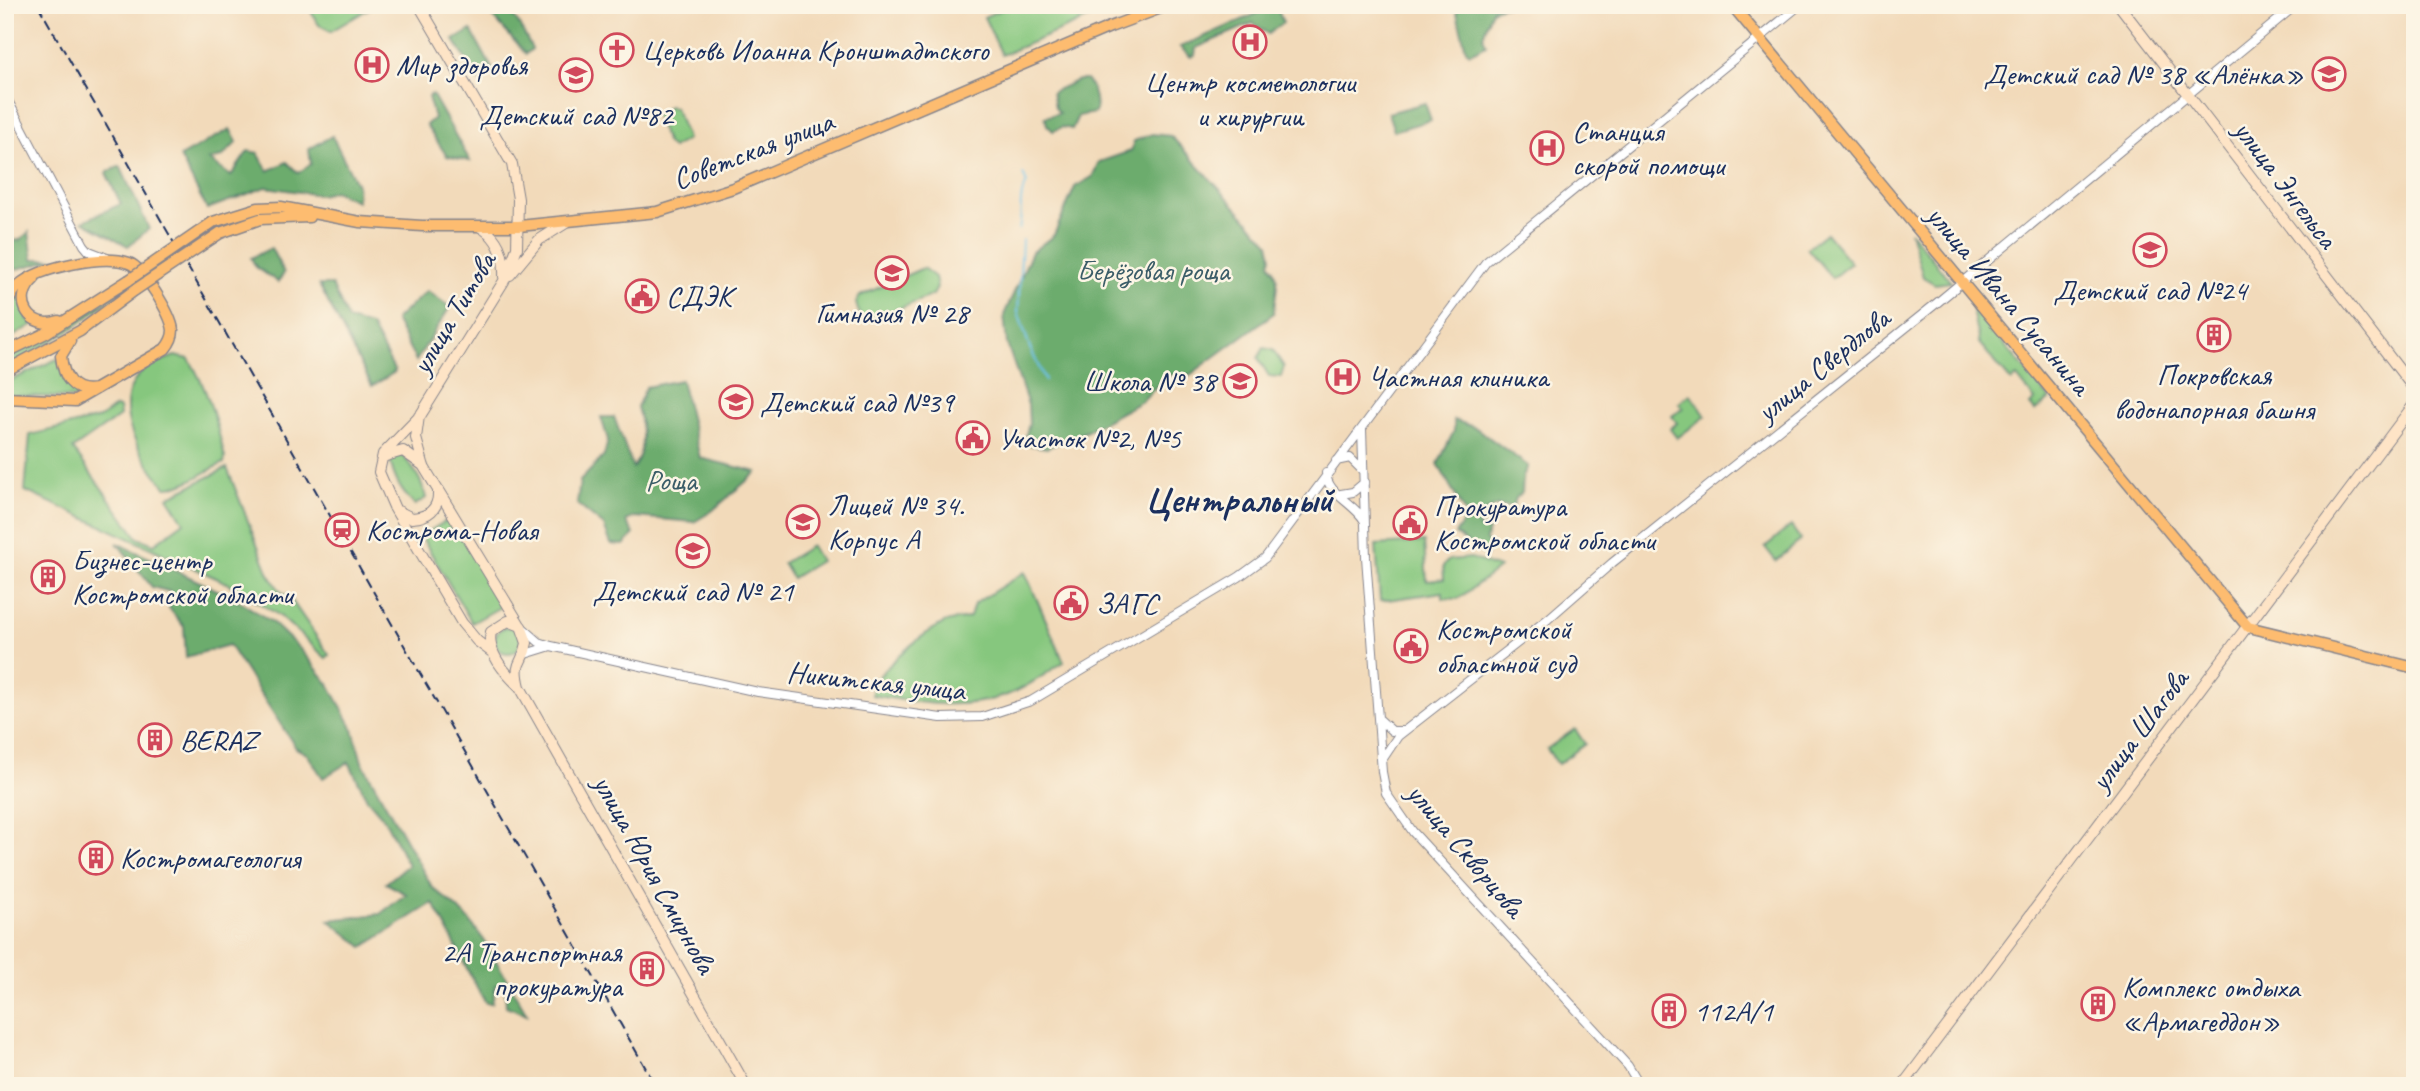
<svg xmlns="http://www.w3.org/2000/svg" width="2420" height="1091" viewBox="0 0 2420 1091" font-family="Caveat,sans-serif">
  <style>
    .green { fill: #86c77e; stroke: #507b6e; stroke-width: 2 }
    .forest { fill: #6cac6d; stroke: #446e66; stroke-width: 2 }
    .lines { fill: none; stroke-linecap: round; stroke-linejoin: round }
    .stream { stroke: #6cc2e9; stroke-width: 2 }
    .tertiary-casing { stroke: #86848c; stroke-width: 10 }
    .secondary-casing { stroke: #86848c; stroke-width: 12 }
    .primary-casing { stroke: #86848c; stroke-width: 13 }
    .tertiary { stroke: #fff; stroke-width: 8 }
    .secondary { stroke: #fee4c6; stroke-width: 10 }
    .primary { stroke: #fdbc70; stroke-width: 10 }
    .rail { stroke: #1b2f5e; stroke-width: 2; stroke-dasharray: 10 5; stroke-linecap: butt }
    .primary-bridge-casing { stroke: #86848c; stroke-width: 13; stroke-linecap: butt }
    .primary-bridge { stroke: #fdbc70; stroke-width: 10 }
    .labels { text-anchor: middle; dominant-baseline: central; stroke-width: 5; stroke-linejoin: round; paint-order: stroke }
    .poi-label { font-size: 30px; fill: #1b2f5e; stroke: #fcf5e5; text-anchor: start }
    .street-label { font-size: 30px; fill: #1b2f5e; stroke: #fcf5e5 }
    .park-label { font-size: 30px; fill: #3b5d68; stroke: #fcf5e5 }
    .district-label { font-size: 37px; font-weight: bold; fill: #1b2f5e; stroke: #fcf5e5 }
  </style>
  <rect width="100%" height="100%" fill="#fcf5e5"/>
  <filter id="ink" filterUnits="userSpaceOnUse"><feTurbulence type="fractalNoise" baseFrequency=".0143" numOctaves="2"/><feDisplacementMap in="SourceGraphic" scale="14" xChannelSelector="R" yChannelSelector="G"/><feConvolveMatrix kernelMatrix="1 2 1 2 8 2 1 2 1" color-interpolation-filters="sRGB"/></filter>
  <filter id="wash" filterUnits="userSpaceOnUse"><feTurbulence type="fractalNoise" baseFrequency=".00686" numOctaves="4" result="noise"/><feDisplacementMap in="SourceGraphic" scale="28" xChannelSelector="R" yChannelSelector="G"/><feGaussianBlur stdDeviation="1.57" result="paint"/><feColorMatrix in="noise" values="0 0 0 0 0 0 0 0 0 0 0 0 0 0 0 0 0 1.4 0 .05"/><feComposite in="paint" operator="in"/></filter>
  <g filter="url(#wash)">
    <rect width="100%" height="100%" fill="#f2daba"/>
    <!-- green -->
    <path class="green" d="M307,5H375L331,31L319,25Z
      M1011,5H1100L1092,17L1002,55L984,17Z
      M669,106L675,108L687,139L672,148L667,144L655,115Z
      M1910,231L1951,282L1935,284L1923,277Z
      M1826,233L1851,263L1832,278L1807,248Z
      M923,268L935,277L937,288L933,295L869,321L860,317L856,303L860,296Z
      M130,285L66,333L5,367V360L62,329Z
      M22,288L28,320L34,324L5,341V315Z
      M1971,305L2050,399L2035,411L2030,405L2035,400L2017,377L2011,381L1979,343Z
      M1264,348L1273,350L1284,367L1281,377L1269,376L1258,358Z
      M175,356L189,359C208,389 217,424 225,458L224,463C205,471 186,487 166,487C140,457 106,404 144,370C152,363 165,360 175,356Z
      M57,359L85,395L75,398L5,395V383Z
      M1690,394L1706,416L1677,438L1670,429L1677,423L1672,416L1683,408L1679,403Z
      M115,407L119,408L120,416L73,449L138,538L154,544L184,522L168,497L227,468L269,574L280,591L290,598L329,655L326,658L280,616L227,583L25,491L30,435L100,418Z
      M401,454C414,468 422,480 426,498L415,505C401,492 394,479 390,460Z
      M451,518L502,606L472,623L421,536Z
      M1791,526L1801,540L1776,561L1765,547Z
      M1424,542L1427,581L1444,579L1443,566L1449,560L1471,558L1499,568L1458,599L1443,598V592L1380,601L1376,545Z
      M811,546L820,561L792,578L783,563Z
      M1025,572L1064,662C1046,673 1027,688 1007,695C963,711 917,703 872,695L873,683C893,660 916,637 944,623C952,619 961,621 970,617L974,604Z
      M495 640a13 13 0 1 1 26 0a13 13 0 1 1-26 0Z
      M1575,729L1585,744L1558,764L1547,749Z"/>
    <!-- forest -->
    <path class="forest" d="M496,5C516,10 523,33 532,49L526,54L492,16Z
      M1276,5L1283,23L1268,34L1253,23L1196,48L1195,55L1191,57L1180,47Z
      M1455,5H1508L1492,9L1483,36L1486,45L1470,53L1466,50Z
      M471,30L494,72L479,81L454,40Z
      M1078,80H1086C1095,90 1097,100 1095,113L1078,116L1072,129L1062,127L1053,131L1047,125L1045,117L1059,113L1055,107L1052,92Z
      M432,94L470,161L447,156L426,125L434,118L428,97Z
      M1425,103L1431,120L1394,131L1388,113Z
      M230,129L237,142L222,157L209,160L231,176L248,151L258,153L268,171L287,162L298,173L311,164L309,149L332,136L357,185V201L334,191L320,195L266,187L207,209L180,157Z
      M1152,134L1171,136L1269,243L1272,257L1270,263C1283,279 1274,294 1274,313L1190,375H1168L1142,401L1087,431L1047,448L1023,444L1029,424L1028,405L1007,344L1004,315L1032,252L1054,235L1075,187L1092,177L1099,162L1131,151L1134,141Z
      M120,166L149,229L128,246L83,221L121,204L106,173Z
      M29,232L33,259H56L5,272V242L20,240Z
      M271,248L284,273L278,282L256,267L251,258Z
      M319,285H332L348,320L371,326L395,372L372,386Z
      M427,291L450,307L416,361L395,320Z
      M681,380L700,458L757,472L712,511L694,522L635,517L626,521L634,534L624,545L611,544L604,526L577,504L580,481L604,456L608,440L601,417H614L633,468C646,449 643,428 637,407L646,387Z
      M1454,420L1476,428L1528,466L1523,476L1522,493L1516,498L1513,507L1496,506L1477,516L1479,528L1488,529L1486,540L1489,544L1486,556L1455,534L1467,517L1438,464L1454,431Z
      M117,543L236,599L272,622L300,649L329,684L353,729L362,762L432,887L465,915L484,940L527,1014L506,1006L505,986L496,985L492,1003H486C465,970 453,936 433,903L363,947L329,920L380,914L406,894L386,883L408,865L385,820L367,799L349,762L323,778L307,754L296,748L229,645L186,657L184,627L169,608L171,592L152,587Z"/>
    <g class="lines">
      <!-- stream -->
      <path class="stream" d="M1019,230C1023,213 1017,197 1027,183L1023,174
        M1022,240L1018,312L1030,348L1045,380"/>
    </g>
  </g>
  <g filter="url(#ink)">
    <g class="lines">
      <defs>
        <path id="tertiary" d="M2412,5L2415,9
          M5,95L84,245L89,251L107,258
          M1362,429L1366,557L1382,772L1386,793L1413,832L1628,1066L1640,1086
          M1336,461L1350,458L1363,471
          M1326,473C1327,494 1354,503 1364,520
          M1341,494L1353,492L1365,482
          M522,627L539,642L551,646L758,692L941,718L982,717L1031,701L1239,577L1265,558L1486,262L1800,5
          M522,655L551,646
          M1380,720L1392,731H1404
          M1382,760L1398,736L1548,619L1612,563L1938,302L2296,5"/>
        <path id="secondary" d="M419,5L512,164L518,199L517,248L504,281L420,416L383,454L379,472L395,509L462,623L477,641L493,653
          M2119,5L2415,390
          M479,226C499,237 505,255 504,277
          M510,275L539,240L566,223
          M419,416L416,438L424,467L520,625
          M386,456L403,451L424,466
          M398,511L412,518C428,517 439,509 438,492
          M520,687C506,674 486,653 491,632L508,621L521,626L527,643C523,666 513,659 520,687L746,1086
          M1902,1086L2415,403"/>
        <path id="primary" d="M1732,5L2248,627L2415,668
          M213,222L258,208L281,207L360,222L422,226H519L657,212L733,188L1110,27L1169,5
          M220,233L260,219L309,217
          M34,279C11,300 30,331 59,321
          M5,308C9,300 13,291 19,285C40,267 103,254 129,263C143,268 171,314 173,330C173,338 170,343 165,349L75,401L5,398
          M70,341L61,356C63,376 72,394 96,389
          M5,353L46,333L129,280
          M5,371L80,331L135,290"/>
      </defs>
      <!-- tertiary casing -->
      <use href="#tertiary" class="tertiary-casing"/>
      <!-- secondary casing -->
      <use href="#secondary" class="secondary-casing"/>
      <!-- primary casing -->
      <use href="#primary" class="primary-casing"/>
      <!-- tertiary -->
      <use href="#tertiary" class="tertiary"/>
      <!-- secondary -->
      <use href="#secondary" class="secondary"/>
      <!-- primary -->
      <use href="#primary" class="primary"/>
      <!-- rail -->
      <path class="rail" d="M38,5L656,1086"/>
      <defs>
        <path id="primary-bridge" d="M129,280L213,222
          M135,290L220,233"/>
      </defs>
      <!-- primary-bridge casing -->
      <use href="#primary-bridge" class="primary-bridge-casing"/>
      <!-- primary-bridge -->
      <use href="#primary-bridge" class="primary-bridge"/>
    </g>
  </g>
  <!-- icons -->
  <defs>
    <symbol id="hospital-ring" viewBox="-11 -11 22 22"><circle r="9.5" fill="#fcf5e5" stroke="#d1495b" stroke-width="1.5"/><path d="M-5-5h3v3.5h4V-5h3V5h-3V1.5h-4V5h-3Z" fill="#d1495b"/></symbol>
    <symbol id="church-ring" viewBox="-11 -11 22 22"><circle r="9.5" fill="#fcf5e5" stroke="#d1495b" stroke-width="1.5"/><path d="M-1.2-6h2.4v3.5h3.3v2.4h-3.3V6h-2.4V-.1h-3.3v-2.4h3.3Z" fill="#d1495b"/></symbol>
    <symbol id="school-ring" viewBox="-11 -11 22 22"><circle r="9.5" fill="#fcf5e5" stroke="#d1495b" stroke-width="1.5"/><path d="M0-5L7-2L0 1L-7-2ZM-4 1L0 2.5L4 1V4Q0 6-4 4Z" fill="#d1495b"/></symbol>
    <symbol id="civic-ring" viewBox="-11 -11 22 22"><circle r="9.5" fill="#fcf5e5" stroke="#d1495b" stroke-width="1.5"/><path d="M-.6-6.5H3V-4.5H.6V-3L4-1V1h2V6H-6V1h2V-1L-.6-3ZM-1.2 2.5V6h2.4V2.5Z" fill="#d1495b"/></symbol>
    <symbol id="building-ring" viewBox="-11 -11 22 22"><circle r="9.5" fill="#fcf5e5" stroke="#d1495b" stroke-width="1.5"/><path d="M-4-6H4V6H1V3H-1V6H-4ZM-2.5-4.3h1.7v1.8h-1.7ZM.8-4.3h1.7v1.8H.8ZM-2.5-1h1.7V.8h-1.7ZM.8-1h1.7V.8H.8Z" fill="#d1495b"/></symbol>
    <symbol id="station-ring" viewBox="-11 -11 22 22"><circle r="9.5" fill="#fcf5e5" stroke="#d1495b" stroke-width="1.5"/><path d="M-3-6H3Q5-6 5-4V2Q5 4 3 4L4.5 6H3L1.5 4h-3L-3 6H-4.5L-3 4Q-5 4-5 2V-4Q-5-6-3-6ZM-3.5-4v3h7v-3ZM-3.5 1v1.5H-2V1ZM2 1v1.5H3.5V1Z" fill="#d1495b"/></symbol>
  </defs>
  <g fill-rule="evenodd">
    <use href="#hospital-ring" x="1231" y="23" width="38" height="38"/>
    <use href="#church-ring" x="598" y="31" width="38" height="38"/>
    <use href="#hospital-ring" x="353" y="46" width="38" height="38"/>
    <use href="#school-ring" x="2310" y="55" width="38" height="38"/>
    <use href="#school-ring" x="557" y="56" width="38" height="38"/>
    <use href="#hospital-ring" x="1528" y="129" width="38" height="38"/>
    <use href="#school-ring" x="2131" y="231" width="38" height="38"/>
    <use href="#school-ring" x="873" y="254" width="38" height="38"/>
    <use href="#civic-ring" x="623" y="277" width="38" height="38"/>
    <use href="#building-ring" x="2195" y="316" width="38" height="38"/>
    <use href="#hospital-ring" x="1324" y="358" width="38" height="38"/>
    <use href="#school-ring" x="1221" y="362" width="38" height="38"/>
    <use href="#school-ring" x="717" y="383" width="38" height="38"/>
    <use href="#civic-ring" x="954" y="419" width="38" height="38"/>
    <use href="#school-ring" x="784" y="503" width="38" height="38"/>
    <use href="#civic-ring" x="1391" y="504" width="38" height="38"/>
    <use href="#station-ring" x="323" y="511" width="38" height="38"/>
    <use href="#school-ring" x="674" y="532" width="38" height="38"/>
    <use href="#building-ring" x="29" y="558" width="38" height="38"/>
    <use href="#civic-ring" x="1052" y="584" width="38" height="38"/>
    <use href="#civic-ring" x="1392" y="627" width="38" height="38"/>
    <use href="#building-ring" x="136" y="721" width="38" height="38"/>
    <use href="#building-ring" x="77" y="839" width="38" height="38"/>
    <use href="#building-ring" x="628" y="950" width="38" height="38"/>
    <use href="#building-ring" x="2079" y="985" width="38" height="38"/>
    <use href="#building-ring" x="1650" y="992" width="38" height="38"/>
  </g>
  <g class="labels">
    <!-- poi labels -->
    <g class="poi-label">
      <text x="642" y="50">Церковь Иоанна Кронштадтского</text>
      <text x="396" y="65">Мир здоровья</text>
      <text x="2304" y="74" text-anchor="end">Детский сад № 38 «Алёнка»</text>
      <text x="1250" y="82" text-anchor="middle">Центр косметологии<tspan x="1250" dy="34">и хирургии</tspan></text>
      <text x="576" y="115" text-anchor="middle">Детский сад №82</text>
      <text x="1572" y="131">Станция<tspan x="1572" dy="34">скорой помощи</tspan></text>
      <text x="2150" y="290" text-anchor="middle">Детский сад №24</text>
      <text x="666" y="296">СДЭК</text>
      <text x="892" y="313" text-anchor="middle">Гимназия № 28</text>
      <text x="2214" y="375" text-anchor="middle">Покровская<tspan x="2214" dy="34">водонапорная башня</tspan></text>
      <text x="1368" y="377">Частная клиника</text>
      <text x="1216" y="381" text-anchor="end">Школа № 38</text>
      <text x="760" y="402">Детский сад №39</text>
      <text x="998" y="438">Участок №2, №5</text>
      <text x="828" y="505">Лицей № 34.<tspan x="828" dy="34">Корпус А</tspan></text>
      <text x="1434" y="506">Прокуратура<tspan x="1434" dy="34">Костромской области</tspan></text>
      <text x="366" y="530">Кострома-Новая</text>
      <text x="72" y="560">Бизнес-центр<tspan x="72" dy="34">Костромской области</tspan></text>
      <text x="693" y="591" text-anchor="middle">Детский сад № 21</text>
      <text x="1096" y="603">ЗАГС</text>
      <text x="1436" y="629">Костромской<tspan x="1436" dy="34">областной суд</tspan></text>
      <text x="180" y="740">BERAZ</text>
      <text x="120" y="858">Костромагеология</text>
      <text x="622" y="952" text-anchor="end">2А Транспортная<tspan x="622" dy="34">прокуратура</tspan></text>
      <text x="2122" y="987">Комплекс отдыха<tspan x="2122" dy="34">«Армагеддон»</tspan></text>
      <text x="1694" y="1011">112А/1</text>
    </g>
    <!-- street labels -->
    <g class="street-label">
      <text transform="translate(753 150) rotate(-21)">Советская улица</text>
      <text transform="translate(2286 184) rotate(53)">улица Энгельса</text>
      <text transform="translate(2009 300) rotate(50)">улица Ивана Сусанина</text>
      <text transform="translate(453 313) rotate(-59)">улица Титова</text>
      <text transform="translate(1823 365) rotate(-39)">улица Свердлова</text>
      <text transform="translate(876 681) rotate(6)">Никитская улица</text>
      <text transform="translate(2139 730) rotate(-53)">улица Шагова</text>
      <text transform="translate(1466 850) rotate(50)">улица Скворцова</text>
      <text transform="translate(655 874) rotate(61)">улица Юрия Смирнова</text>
    </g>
    <!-- park labels -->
    <g class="park-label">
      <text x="1153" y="270">Берёзовая роща</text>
      <text x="671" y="480">Роща</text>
    </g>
    <!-- district labels -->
    <g class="district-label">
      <text x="1239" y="499">Центральный</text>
    </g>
  </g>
  <!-- margin -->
  <rect width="2420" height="1091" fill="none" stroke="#fcf5e5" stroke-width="28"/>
</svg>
